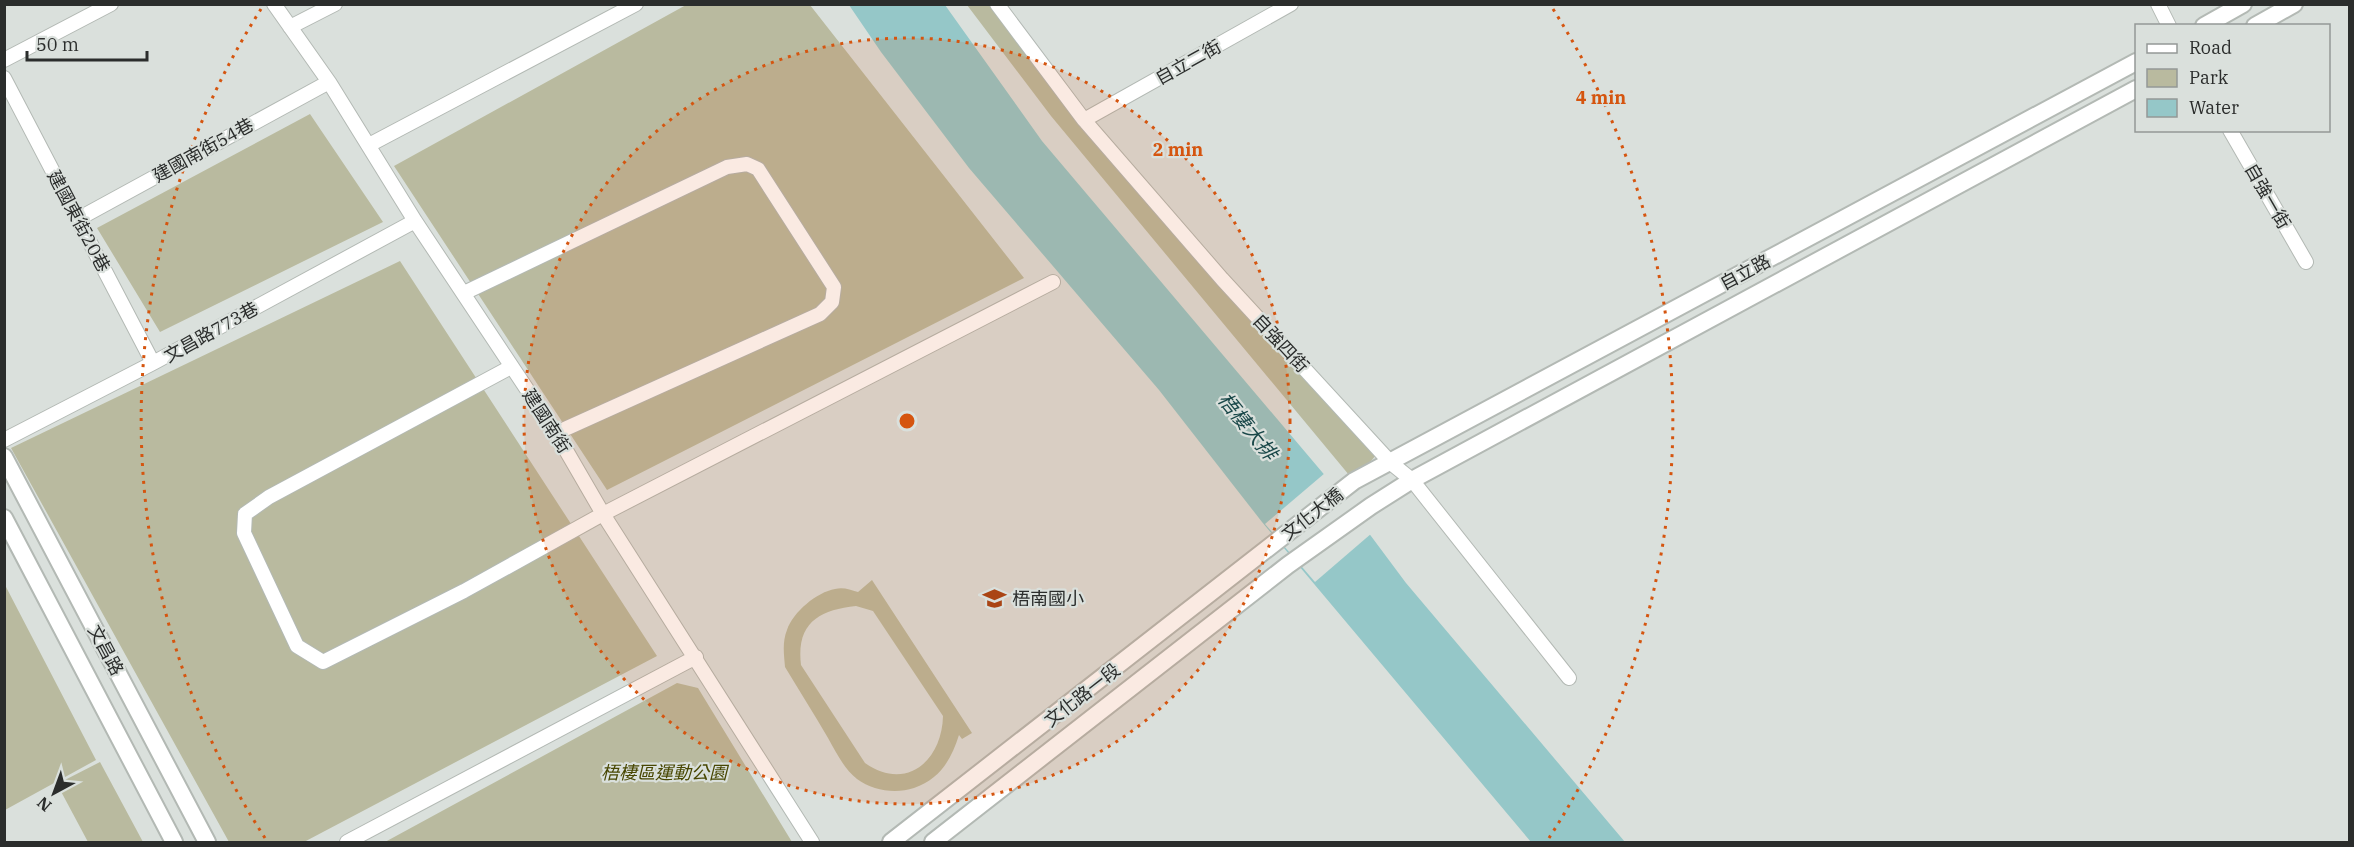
<svg xmlns="http://www.w3.org/2000/svg" width="2354" height="847" viewBox="0 0 2354 847" font-family="'IBM Plex Serif','Noto Sans TC',serif">
  <style>
    .green { fill: #b9ba9f; fill-rule: evenodd }
    .water { fill: #95c7c8 }
    .pier { fill: #dae0dc }
    .lines { fill: none; stroke-linecap: round; stroke-linejoin: round }
    .minor-casing { stroke: #b3b9b4; stroke-width: 16 }
    .tertiary-casing { stroke: #b3b9b4; stroke-width: 20 }
    .minor { stroke: #fff; stroke-width: 14 }
    .tertiary { stroke: #fff; stroke-width: 16 }
    .ring { fill: none; stroke: #d5550f; stroke-width: 3; stroke-dasharray: 3 6 }
    .labels { text-anchor: middle; dominant-baseline: central; stroke-width: 4.5; stroke-linejoin: round; paint-order: stroke }
    .street-label { font-size: 18px; fill: #2b2d2c; stroke: #dae0dc }
    .poi-label { font-size: 18px; fill: #2b2d2c; stroke: #dae0dc; text-anchor: start }
    .park-label { font-size: 18px; font-style: italic; fill: #484702; stroke: #dae0dc }
    .water-label { font-size: 20px; font-style: italic; fill: #1a4849; stroke: #dae0dc }
    .centre { fill: #d5550f; stroke: #dae0dc; stroke-width: 3 }
    .ring-label { font-size: 18px; text-anchor: middle; font-weight: bold; fill: #d5550f; stroke: #dae0dc; stroke-width: 4.5; stroke-linejoin: round; paint-order: stroke }
  </style>
  <rect width="100%" height="100%" fill="#dae0dc"/>
  <!-- green -->
  <path class="green" d="M686,5H810L1024,278L607,490L394,166Z
    M967,5H999L1069,98L1377,454L1354,481L1051,116Z
    M310,114L383,222L160,332L97,228Z
    M400,261L657,656L304,842H229L11,448Z
    M872,580L972,733L962,739L959,735C951,760 940,779 914,788C896,794 873,791 857,779C844,769 836,752 828,738C814,714 799,690 785,667C784,655 782,642 787,630C793,612 817,592 835,589C844,587 850,590 858,592ZM856,606L873,611L943,716C942,761 906,792 865,763L801,665C796,623 819,610 856,606Z
    M5,585L96,760L5,810H4Z
    M677,683L698,688L792,842H385Z
    M100,762L143,842H88L57,784Z"/>
  <!-- water -->
  <path class="water" d="M849,5H945L1042,141L1333,485L1406,583L1625,842H1531L1262,522L1159,390L969,168L881,52Z"/>
  <!-- pier -->
  <path class="pier" d="M1325,473L1372,533L1315,582L1265,524Z"/>
  <g class="lines">
    <defs>
      <path id="minor" d="M274,4L329,82L415,221L556,433L603,514L812,842
        M997,4L1084,120L1222,279L1391,463L1412,480L1569,678
        M2158,4L2169,26
        M290,27L335,4
        M4,60L111,4
        M4,78L153,363
        M1084,120L1291,4
        M2230,130L2306,262
        M369,145L636,4
        M78,219L329,82
        M464,293L727,167L747,164L758,169L834,287L832,302L820,314L556,433
        M511,367L269,497L245,514L244,533L297,646L323,662L464,591L603,514L1053,282
        M4,440L153,363L415,221
        M347,842L696,657"/>
      <path id="tertiary" d="M2204,26L2243,4
        M2255,26L2294,4
        M4,457L207,842
        M4,518L174,842
        M891,842L1354,481L2136,62
        M933,842L1288,565L1371,506L1412,480L2136,89"/>
    </defs>
    <!-- minor casing -->
    <use href="#minor" class="minor-casing"/>
    <!-- tertiary casing -->
    <use href="#tertiary" class="tertiary-casing"/>
    <!-- minor -->
    <use href="#minor" class="minor"/>
    <!-- tertiary -->
    <use href="#tertiary" class="tertiary"/>
  </g>
  <!-- distance rings -->
  <circle cx="907" cy="421" r="383" fill="#d5550f" fill-opacity=".12"/>
  <g class="ring">
    <circle cx="907" cy="421" r="383"/>
    <path d="M265 838A766 766 0 0 1 261 9M1553 9A766 766 0 0 1 1549 838"/>
  </g>
  <!-- icons -->
  <defs>
    <symbol id="school-bare" viewBox="-9 -9 18 18"><path d="M0-5L7-2L0 1L-7-2ZM-4 1L0 2.5L4 1V4Q0 6-4 4Z" fill="#aa4515" stroke="#dae0dc" stroke-width="2.5" paint-order="stroke"/></symbol>
  </defs>
  <g fill-rule="evenodd">
    <use href="#school-bare" x="978" y="582" width="33" height="33"/>
  </g>
  <g class="labels">
    <!-- street labels -->
    <g class="street-label">
      <text transform="translate(1188 62) rotate(-29)">自立二街</text>
      <text transform="translate(203 150) rotate(-29)">建國南街54巷</text>
      <text transform="translate(2268 196) rotate(60)">自強一街</text>
      <text transform="translate(79 221) rotate(62)">建國東街20巷</text>
      <text transform="translate(1745 272) rotate(-28)">自立路</text>
      <text transform="translate(211 332) rotate(-29)">文昌路773巷</text>
      <text transform="translate(1281 343) rotate(47)">自強四街</text>
      <text transform="translate(547 421) rotate(57)">建國南街</text>
      <text transform="translate(1312 514) rotate(-38)">文化大橋</text>
      <text transform="translate(106 650) rotate(62)">文昌路</text>
      <text transform="translate(1082 695) rotate(-38)">文化路一段</text>
    </g>
    <!-- poi labels -->
    <g class="poi-label">
      <text x="1012" y="598">梧南國小</text>
    </g>
    <!-- park labels -->
    <g class="park-label">
      <text x="664" y="772">梧棲區運動公園</text>
    </g>
    <!-- water labels -->
    <g class="water-label">
      <text transform="translate(1248 426) rotate(51)">梧棲大排</text>
    </g>
  </g>
  <circle cx="907" cy="421" r="9" class="centre"/>
  <g class="ring-label">
    <text x="1601" y="104">4 min</text>
    <text x="1178" y="156">2 min</text>
  </g>
  <!-- border -->
  <rect width="2354" height="847" fill="none" stroke="#2b2d2c" stroke-width="12"/>
  <!-- legend -->
  <rect x="2135" y="24" width="195" height="108" fill="#dae0dc" stroke="#949896" stroke-width="1.5"/>
  <rect x="2147" y="44" width="30" height="9" fill="#ffffff" stroke="#949896" stroke-width="1.5"/>
  <text x="2189" y="54" font-size="18" fill="#2b2d2c">Road</text>
  <rect x="2147" y="69" width="30" height="18" fill="#b9ba9f" stroke="#949896" stroke-width="1.5"/>
  <text x="2189" y="84" font-size="18" fill="#2b2d2c">Park</text>
  <rect x="2147" y="99" width="30" height="18" fill="#95c7c8" stroke="#949896" stroke-width="1.5"/>
  <text x="2189" y="114" font-size="18" fill="#2b2d2c">Water</text>
  <!-- north arrow -->
  <g transform="translate(54 793) rotate(221)" stroke="#dae0dc" stroke-width="4.5" paint-order="stroke">
  <path d="M0-4.5L10 22L0 15L-10 22Z" fill="#2b2d2c"/>
  <text y="-9" font-size="16" font-weight="bold" text-anchor="middle" fill="#2b2d2c">N</text>
  </g>
  <!-- scale -->
  <path d="M27 51v9h120v-9" fill="none" stroke="#2b2d2c" stroke-width="3"/>
  <text x="36" y="51" font-size="18" fill="#2b2d2c" stroke="#dae0dc" stroke-width="4.5" paint-order="stroke">50 m</text>
</svg>
